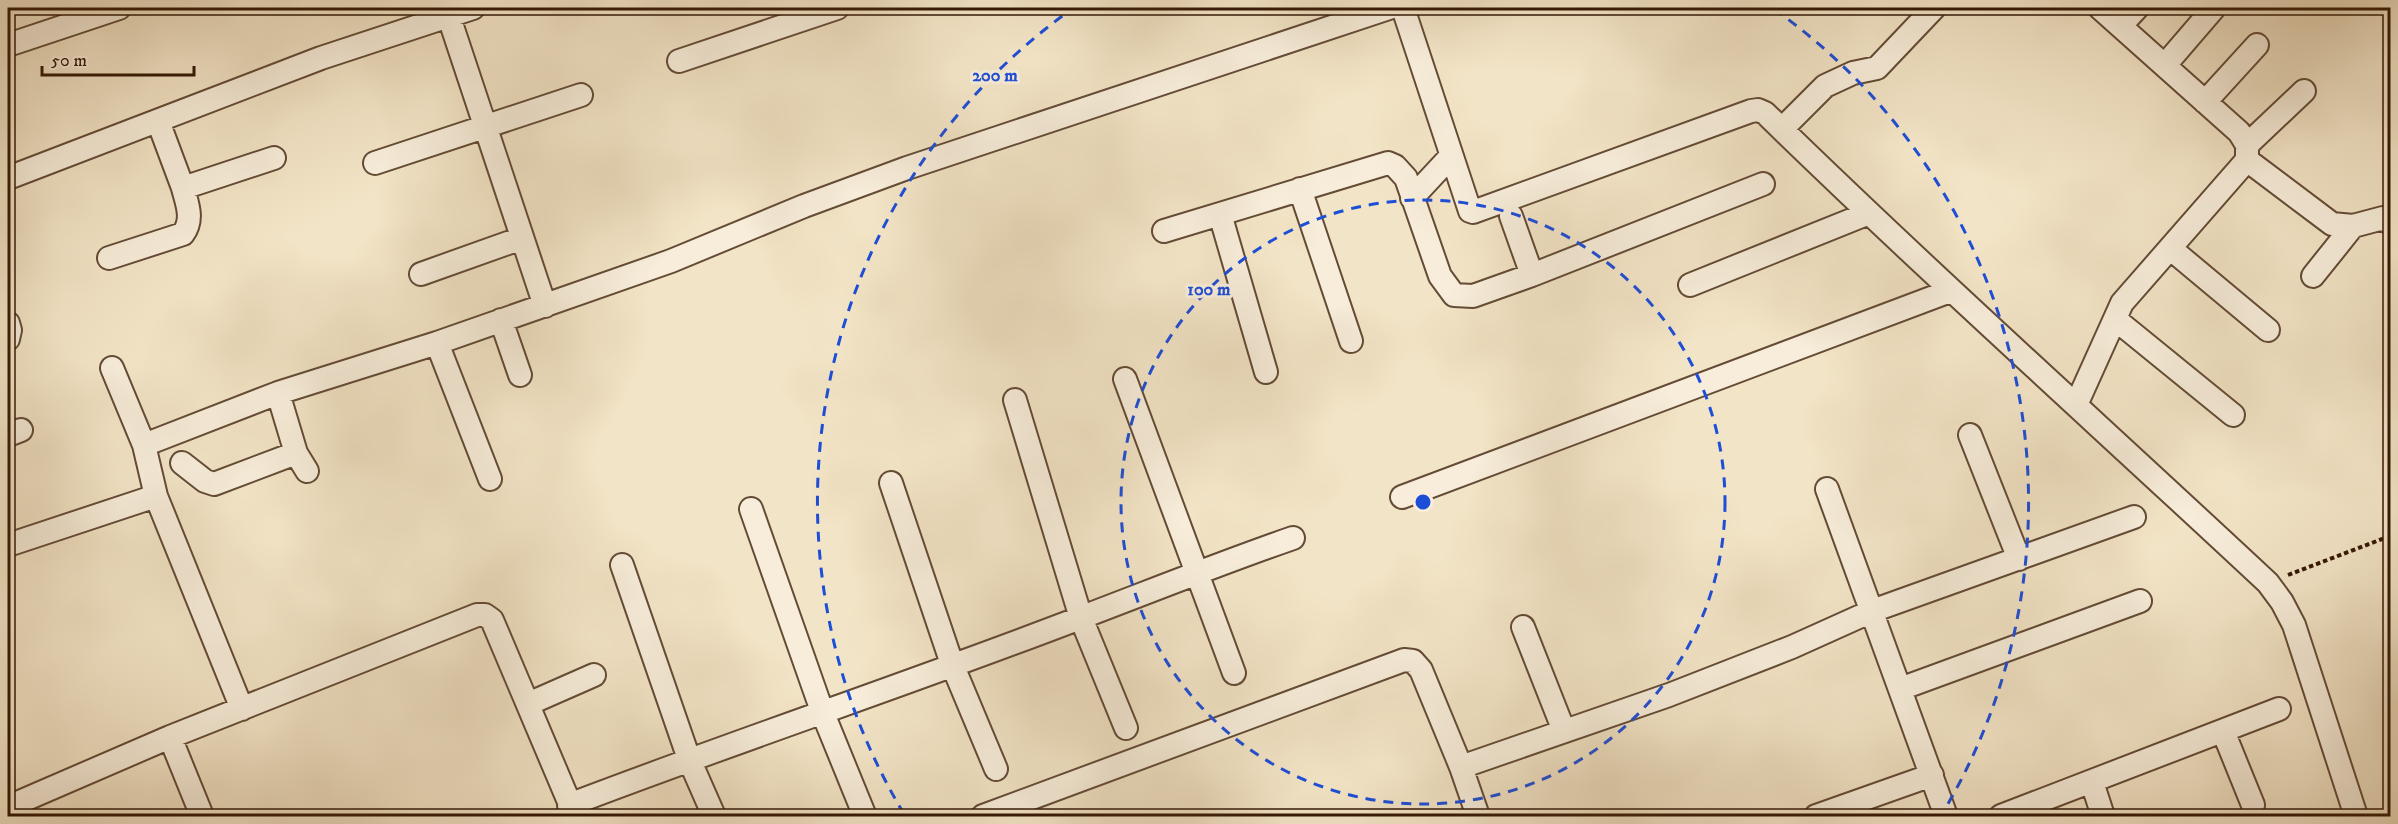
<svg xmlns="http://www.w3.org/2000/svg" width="2398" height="824" viewBox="0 0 2398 824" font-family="'IM FELL DW Pica',serif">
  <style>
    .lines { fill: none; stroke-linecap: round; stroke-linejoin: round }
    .minor-casing { stroke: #644b36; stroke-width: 26 }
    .path { stroke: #351806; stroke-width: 4; stroke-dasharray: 4.5 3; stroke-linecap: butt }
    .minor { stroke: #f7edda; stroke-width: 22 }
    .ring { fill: none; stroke: #1d4ed8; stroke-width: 3; stroke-dasharray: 10 8 }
    .centre { fill: #1d4ed8; stroke: #f7edda; stroke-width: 3 }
    .ring-label { font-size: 18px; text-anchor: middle; font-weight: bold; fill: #1d4ed8; stroke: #f7edda; stroke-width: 6; stroke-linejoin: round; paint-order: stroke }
  </style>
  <rect width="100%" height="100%" fill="#f2e4c6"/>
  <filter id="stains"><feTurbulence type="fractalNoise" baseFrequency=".00333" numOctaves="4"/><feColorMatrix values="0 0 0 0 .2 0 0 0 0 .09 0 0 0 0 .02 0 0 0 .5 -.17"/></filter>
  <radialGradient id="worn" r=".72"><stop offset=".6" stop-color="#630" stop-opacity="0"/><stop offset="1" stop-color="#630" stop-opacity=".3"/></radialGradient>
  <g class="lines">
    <defs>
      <path id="minor" d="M446,8L545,306
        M1403,8L1470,211L1473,212L1751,111L1758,110L1765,113C1929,273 2100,426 2268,583L2282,602L2294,625L2356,816
        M2121,25L2137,8
        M8,45L119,8
        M679,61L837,8
        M2165,65L2214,8
        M2205,102L2257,45
        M158,121L183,188L274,158
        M1782,129L1825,86L1853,73L1877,68L1934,8
        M2247,145L2304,91
        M2247,160L2332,224L2353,226L2383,218L2390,223
        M375,163L581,95
        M8,178L321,58L473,8
        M1300,189L1351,341
        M1412,198L1451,156
        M1220,214L1266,372
        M1511,216L1532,275
        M1164,231L1388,163L1395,166L1406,178L1440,276L1454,295L1473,296L1532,275L1763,184
        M2171,249L2268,330
        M109,258L183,234C194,219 187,204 183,188
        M421,274L522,238
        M2313,276L2353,226
        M1690,285L1869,213
        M2115,319L2233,415
        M501,320L520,375
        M8,323L10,330L8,339
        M437,343L490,479
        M112,368L144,445
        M1125,379L1234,673
        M278,393L296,453L307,471
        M1015,400L1081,618L1126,728
        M2076,405L2122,303L2247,160V145L2239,132L2100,8
        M8,435L21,430
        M1970,435L2019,559
        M182,463L205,481L214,484L296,453
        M891,483L952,664L996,769
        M1827,489L1946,816
        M1402,497L1950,291
        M751,509L822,711L864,814
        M8,545L156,496
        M622,565L689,759L714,816
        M1523,627L1564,731
        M1900,689L2140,601
        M528,704L594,675
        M242,709L156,496L144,445L278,393L437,343L671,261L804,206L907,168L1389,8
        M2223,731L2253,805
        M170,737L202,816
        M1461,767L1669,695L1792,647L1872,611L2134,517
        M2092,782L2103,816
        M569,805C739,740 911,683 1080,618C1151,591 1221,563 1293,538
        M8,807L170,737L477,615H485L492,620L575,816
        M983,816L1404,660L1413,661L1421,670L1461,767L1478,816
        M1816,816L1932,775
        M2001,816L2279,709"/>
    </defs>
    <!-- minor casing -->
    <use href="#minor" class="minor-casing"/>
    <!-- path -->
    <path class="path" d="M2288,575L2390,536"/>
    <!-- minor -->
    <use href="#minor" class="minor"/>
  </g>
  <!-- distance rings -->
  <g class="ring">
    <circle cx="1423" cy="502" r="302"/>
    <path d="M904 814A605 605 0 0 1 1072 9M1774 9A605 605 0 0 1 1942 814"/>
  </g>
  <circle cx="1423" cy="502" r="9" class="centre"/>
  <g class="ring-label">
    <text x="995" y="81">200 m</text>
    <text x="1209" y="295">100 m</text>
  </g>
  <!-- margin -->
  <rect width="2398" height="824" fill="none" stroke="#f2e4c6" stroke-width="30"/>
  <rect x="9" y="9" width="2380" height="806" fill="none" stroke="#351806" stroke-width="3"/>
  <rect x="15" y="15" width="2368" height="794" fill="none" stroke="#351806" stroke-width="1.5"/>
  <!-- scale -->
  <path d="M42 66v9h152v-9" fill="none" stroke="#351806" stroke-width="3"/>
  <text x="51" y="66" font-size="18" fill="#351806" stroke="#f7edda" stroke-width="4.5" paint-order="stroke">50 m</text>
  <rect width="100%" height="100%" filter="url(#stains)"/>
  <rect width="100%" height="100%" fill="url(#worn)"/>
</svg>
